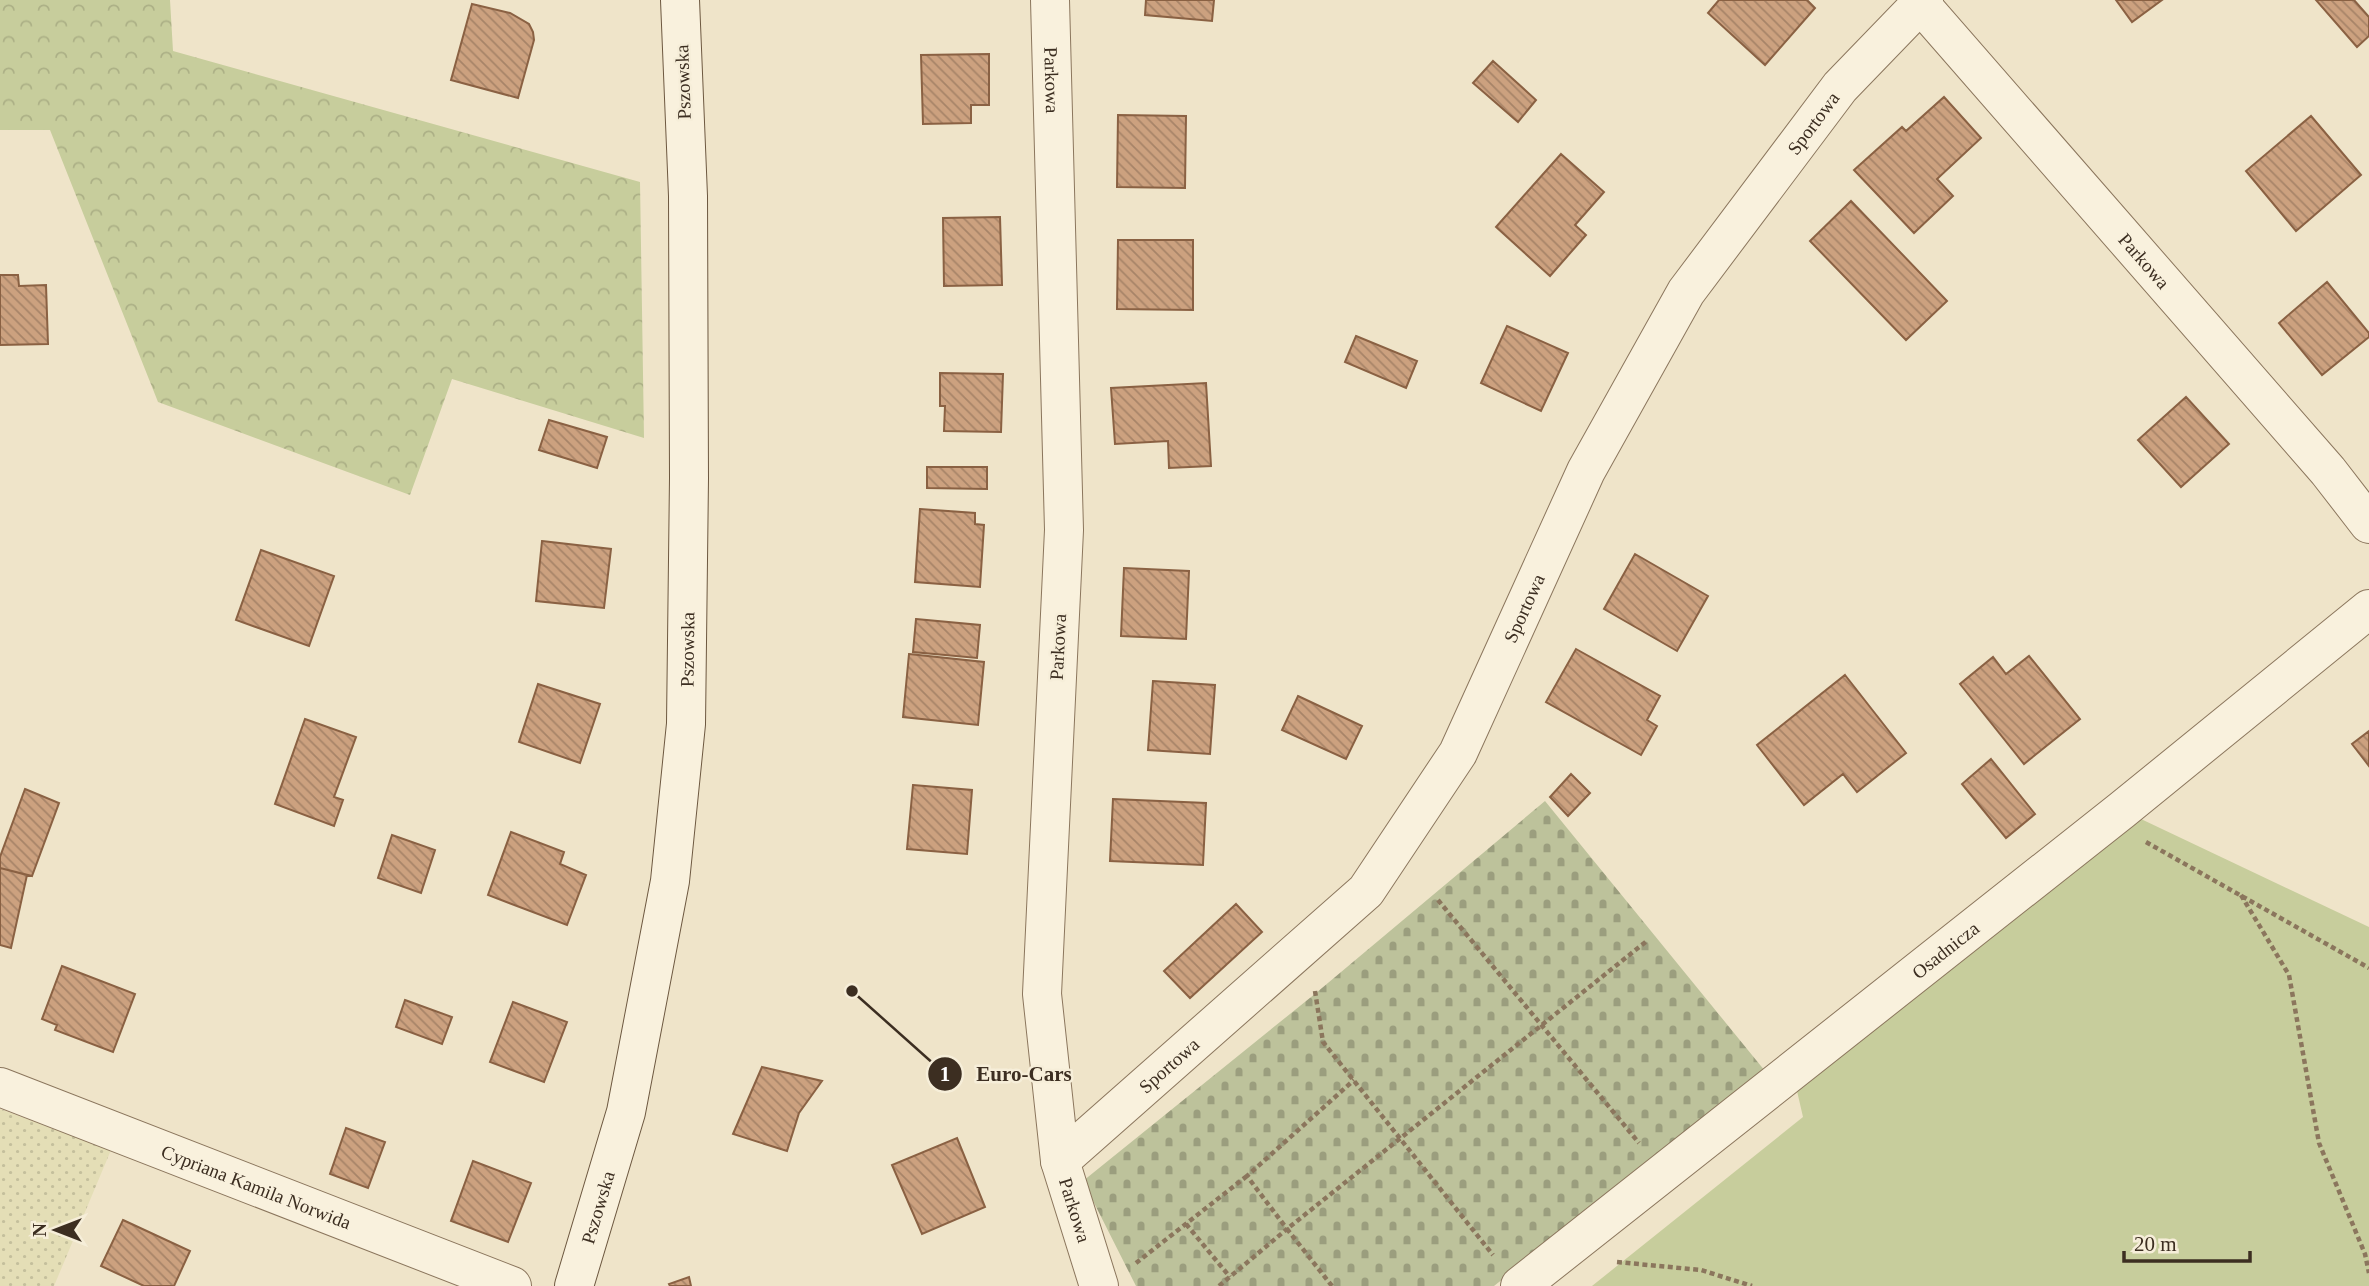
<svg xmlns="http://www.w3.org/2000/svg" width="2369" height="1286" viewBox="0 0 2369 1286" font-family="'Times New Roman',serif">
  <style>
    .farmland { fill: url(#farmland-dots) }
    .forest { fill: url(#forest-crowns) }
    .cemetery { fill: url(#cemetery-stones) }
    .park { fill: #c7cd9c }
    .building { fill: url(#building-back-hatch); stroke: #8a6143; stroke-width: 2 }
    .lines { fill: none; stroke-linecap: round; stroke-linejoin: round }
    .street-casing { stroke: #8b765d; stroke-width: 40 }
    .secondary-casing { stroke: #6d5840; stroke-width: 40 }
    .path { stroke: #8b765d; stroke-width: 4.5; stroke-dasharray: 5 3.5; stroke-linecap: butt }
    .street { stroke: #f9f1dd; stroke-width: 38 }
    .secondary { stroke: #f9f1dd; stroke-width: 38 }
    .labels { text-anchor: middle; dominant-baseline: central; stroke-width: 5; stroke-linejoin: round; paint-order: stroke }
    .street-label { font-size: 19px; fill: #3c2e21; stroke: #f6eed9 }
    .leader { fill: none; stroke: #3c2e21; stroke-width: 2.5 }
    .callout-dot { fill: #3c2e21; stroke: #f6eed9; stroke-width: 2.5 }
    .mark-label { font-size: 21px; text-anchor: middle; font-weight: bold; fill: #fff }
    .callout-label { font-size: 21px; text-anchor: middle; font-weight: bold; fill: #3c2e21; stroke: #f6eed9; stroke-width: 5; stroke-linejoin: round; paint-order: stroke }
  </style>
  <defs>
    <pattern id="farmland-dots" width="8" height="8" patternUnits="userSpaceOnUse" patternTransform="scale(1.75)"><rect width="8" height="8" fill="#e4deb6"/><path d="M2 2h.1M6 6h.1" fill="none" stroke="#c4bf9c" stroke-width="1.8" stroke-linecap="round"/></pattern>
    <pattern id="forest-crowns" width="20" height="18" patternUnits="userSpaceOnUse" patternTransform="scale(1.75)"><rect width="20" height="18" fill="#c7cd9c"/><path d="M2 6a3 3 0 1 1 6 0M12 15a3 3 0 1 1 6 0" fill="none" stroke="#acb086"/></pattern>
    <pattern id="cemetery-stones" width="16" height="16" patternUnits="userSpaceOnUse" patternTransform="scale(1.75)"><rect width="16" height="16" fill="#bdc29b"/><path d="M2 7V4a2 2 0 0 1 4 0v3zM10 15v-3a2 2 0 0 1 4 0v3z" fill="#9b9e7e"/></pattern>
    <pattern id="building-back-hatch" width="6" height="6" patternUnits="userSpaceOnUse" patternTransform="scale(1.75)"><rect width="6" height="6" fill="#cca17f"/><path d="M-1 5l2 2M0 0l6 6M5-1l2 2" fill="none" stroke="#a78468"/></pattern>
  </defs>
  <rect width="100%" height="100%" fill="#efe4c9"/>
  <!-- farmland -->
  <path class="farmland" d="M0,1109L111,1150L54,1286H0Z"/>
  <!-- forest -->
  <path class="forest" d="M0,0H170L173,51L640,182L644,438L452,379L410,495L158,402L50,130H0Z"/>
  <!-- cemetery -->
  <path class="cemetery" d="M1545,801L1765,1071L1494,1286H1136L1083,1181L1316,993Z"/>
  <!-- park -->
  <path class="park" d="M2122,810L2369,927V1286H1592L1803,1117L1797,1091Z"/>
  <!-- building -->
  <path class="building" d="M1146,0H1214L1212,21L1145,15Z
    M1719,0H1807L1815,8L1765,65L1708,13Z
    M2116,0H2162L2132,22Z
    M2316,0H2354L2369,17V36L2357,47Z
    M472,4L510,13L529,24L533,32L534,40L518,98L451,80Z
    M989,54V105H971V123L923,124L921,55Z
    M1493,61L1536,100L1518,122L1473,83Z
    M1944,97L1981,138L1937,179L1953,196L1914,233L1854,170L1902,127L1906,131Z
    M1118,115L1186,116L1185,188L1117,187Z
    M2311,116L2361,175L2296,231L2246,171Z
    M1561,154L1604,192L1575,225L1586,235L1550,276L1496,227Z
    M1851,201L1947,301L1906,340L1810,241Z
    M1000,217L1002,285L944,286L943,218Z
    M1118,240H1193V310L1117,309Z
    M0,275H18L19,286L46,285L48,344L0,345Z
    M2327,282L2369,333V337L2322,375L2279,323Z
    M1507,326L1568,353L1541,411L1481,383Z
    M1356,336L1417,361L1406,388L1345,362Z
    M940,373L1003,374L1001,432L944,431L945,406H940Z
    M1206,383L1211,466L1169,468L1168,441L1115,444L1111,388Z
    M2186,397L2229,444L2181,487L2138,440Z
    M549,420L607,437L597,468L539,450Z
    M927,467H987V489L927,488Z
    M920,509L975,513V524L984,525L980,587L915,582Z
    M542,541L611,549L604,608L536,601Z
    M261,550L334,576L309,646L236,620Z
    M1635,554L1708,596L1677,651L1604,609Z
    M1124,568L1189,571L1186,639L1121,636Z
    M916,619L980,625L977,658L913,652Z
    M1576,649L1660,696L1647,720L1657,726L1641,755L1546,702Z
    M909,654L984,662L978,725L903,717Z
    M2029,656L2080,719L2024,764L1960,684L1993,657L2006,674Z
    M1845,675L1906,753L1857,792L1843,774L1804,805L1757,745Z
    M1153,681L1215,685L1210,754L1148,750Z
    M538,684L600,704L580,763L519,742Z
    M1298,696L1362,726L1346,759L1282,730Z
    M305,719L356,737L334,797L343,800L334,826L275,804Z
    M2369,731V766L2352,744Z
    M1991,759L2035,814L2006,838L1962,784Z
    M1571,774L1590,793L1568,816L1550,797Z
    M913,785L972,790L967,854L907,849Z
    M25,789L59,803L32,876L0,868V857Z
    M1113,799L1206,803L1203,865L1110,861Z
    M511,832L564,852L560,864L586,875L567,925L488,895Z
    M392,835L435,850L421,893L378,878Z
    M0,868L27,875L11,948L0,945Z
    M1236,904L1262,932L1190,998L1164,971Z
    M62,966L135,994L113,1052L55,1030L57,1025L42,1019Z
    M405,1000L452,1017L442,1044L396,1027Z
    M513,1002L567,1022L544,1082L490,1062Z
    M762,1067L822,1081L799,1113L787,1151L733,1134Z
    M346,1128L385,1142L368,1188L330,1174Z
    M957,1138L985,1207L922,1234L892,1165Z
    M473,1161L531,1183L508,1242L451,1221Z
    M123,1220L190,1251L174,1286H144L101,1266Z
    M689,1277L691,1286H670L669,1284Z"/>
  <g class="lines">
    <defs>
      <g id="street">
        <path id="s1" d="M1050,0L1064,530L1042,994L1060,1161L1099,1286"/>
        <path id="s2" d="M1917,0L2328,471L2369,524"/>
        <path id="s3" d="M0,1087L512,1286"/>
        <path id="s4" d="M1060,1161L1366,891L1458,753L1586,471L1686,292L1840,87L1924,0"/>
        <path id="s5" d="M1520,1286L2122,810L2369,609"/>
      </g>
      <g id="secondary">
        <path id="s6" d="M574,1286L626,1112L670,881L686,724L689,478L688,196L680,0"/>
      </g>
    </defs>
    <!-- street casing -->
    <use href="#street" class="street-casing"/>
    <!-- secondary casing -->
    <use href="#secondary" class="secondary-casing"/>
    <!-- path -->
    <path class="path" d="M2146,842L2369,968
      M2241,895L2289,975L2319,1143L2365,1254L2369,1273
      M1438,900L1639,1143
      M1315,991L1323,1042L1493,1255
      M1186,1224L1230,1277
      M1617,1262L1701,1270L1752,1286
      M1136,1263L1247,1176
      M1219,1286L1287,1229L1247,1176L1354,1080
      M1332,1286L1287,1229L1648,940"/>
    <!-- street -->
    <use href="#street" class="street"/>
    <!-- secondary -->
    <use href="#secondary" class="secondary"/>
  </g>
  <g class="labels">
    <!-- street labels -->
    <g class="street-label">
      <text stroke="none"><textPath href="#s1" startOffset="80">Parkowa</textPath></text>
      <text transform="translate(683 82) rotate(-92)">Pszowska</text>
      <text stroke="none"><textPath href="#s4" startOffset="1300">Sportowa</textPath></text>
      <text stroke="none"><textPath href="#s2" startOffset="346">Parkowa</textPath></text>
      <text stroke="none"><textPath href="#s4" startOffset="733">Sportowa</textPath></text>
      <text transform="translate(1058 647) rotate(-87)">Parkowa</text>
      <text stroke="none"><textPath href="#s6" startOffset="649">Pszowska</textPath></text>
      <text stroke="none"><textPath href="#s5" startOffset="542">Osadnicza</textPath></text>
      <text stroke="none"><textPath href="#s4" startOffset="145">Sportowa</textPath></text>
      <text stroke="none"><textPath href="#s3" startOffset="275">Cypriana Kamila Norwida</textPath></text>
      <text stroke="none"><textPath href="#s6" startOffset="82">Pszowska</textPath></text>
      <text stroke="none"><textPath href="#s1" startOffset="1214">Parkowa</textPath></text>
    </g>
  </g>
  <!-- callouts -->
  <path class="leader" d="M852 991L945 1074"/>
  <g class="callout-dot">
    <circle cx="852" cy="991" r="7"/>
    <circle cx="945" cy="1074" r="18"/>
  </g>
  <g class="mark-label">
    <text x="945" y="1081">1</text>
  </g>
  <g class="callout-label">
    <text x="1024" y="1081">Euro-Cars</text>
  </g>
  <!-- north arrow -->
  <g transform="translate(56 1230) rotate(270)" stroke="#f6eed9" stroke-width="5" paint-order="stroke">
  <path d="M0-5L12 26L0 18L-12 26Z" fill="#3c2e21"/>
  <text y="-10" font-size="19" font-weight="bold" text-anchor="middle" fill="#3c2e21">N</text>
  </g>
  <!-- scale -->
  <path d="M2124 1251v10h126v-10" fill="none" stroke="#3c2e21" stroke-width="3.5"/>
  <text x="2134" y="1251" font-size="21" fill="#3c2e21" stroke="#f6eed9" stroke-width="5" paint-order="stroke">20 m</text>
</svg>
